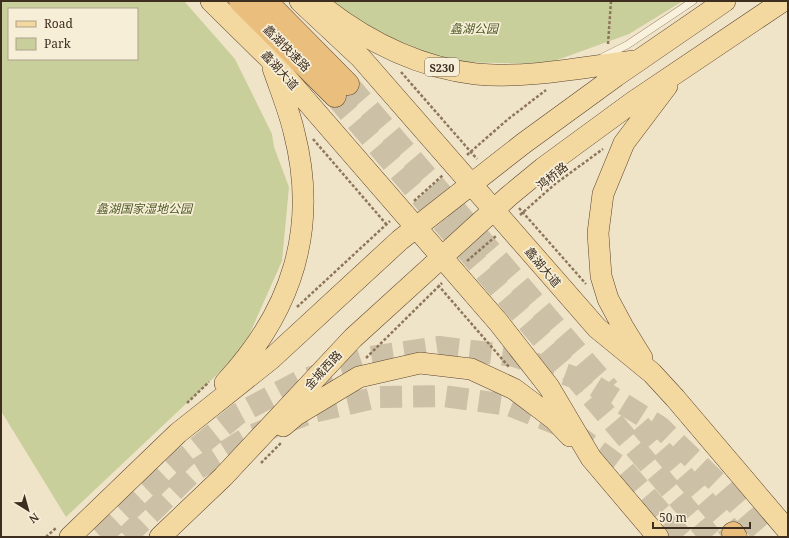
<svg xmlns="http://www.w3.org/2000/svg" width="789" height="538" viewBox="0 0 789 538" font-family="'Noto Serif','Noto Sans SC',serif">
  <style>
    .green { fill: #c9cf9b; fill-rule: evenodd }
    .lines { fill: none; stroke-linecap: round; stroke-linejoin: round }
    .trunk-tunnel { stroke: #ccc0a6; stroke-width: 22; stroke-dasharray: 22 11; stroke-linecap: butt }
    .service-casing { stroke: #8d765c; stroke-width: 8 }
    .primary-casing { stroke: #5b4430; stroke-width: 22 }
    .trunk-casing { stroke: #5b4430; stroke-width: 23 }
    .path { stroke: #8d765c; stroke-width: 2.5; stroke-dasharray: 3 2; stroke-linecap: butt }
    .service { stroke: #faf1dc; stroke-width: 7 }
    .primary { stroke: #f3d9a0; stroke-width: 21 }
    .trunk { stroke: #eabe7c; stroke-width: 22 }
    .labels { text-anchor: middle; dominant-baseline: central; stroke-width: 3.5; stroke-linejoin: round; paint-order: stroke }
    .shield { fill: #f7eed8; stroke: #756857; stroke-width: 1 }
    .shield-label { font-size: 11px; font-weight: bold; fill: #3d2e20 }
    .park-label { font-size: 12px; font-style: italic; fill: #4d5a26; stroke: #f7eed8 }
    .street-label { font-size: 12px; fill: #3d2e20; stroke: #f7eed8 }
  </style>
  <rect width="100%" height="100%" fill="#f0e4c8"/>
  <!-- green -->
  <path class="green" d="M1,1H184L235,59L272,134L274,147L289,187L282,261L242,351L66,517L1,411ZM9,9H137V59H9Z
    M323,1H683L629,34L546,64L452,62L348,22Z"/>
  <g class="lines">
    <!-- trunk-tunnel -->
    <path class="trunk-tunnel" d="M348,84L609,389
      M335,96L711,537
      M640,425L733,533
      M101,537L184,458L238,414L300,381L370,357L439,347L514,356L590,383L660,427L720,485L765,537
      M126,537L194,471L250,436L313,412L378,397L444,396L509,405L567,428L624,470L682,537"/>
    <defs>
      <path id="service" d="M603,57L627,45L693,1"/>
      <path id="primary" d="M211,1L270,59L499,323L549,387L591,458L658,537
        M300,1L361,58L597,328L652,373L675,398L788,531
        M318,3C364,40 416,67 476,74C528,79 583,67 634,61
        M642,358L623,327L608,299L601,276L598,233L603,194L624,143L667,86
        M225,383C292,311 319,229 294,132C289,110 280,89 273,68
        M283,426L296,415L359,377L420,363L471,369L514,389L554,419L570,436
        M70,537L178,433L271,359L400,240L524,143L616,76L725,1
        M160,537L223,477L353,338L509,196L543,168L633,102L783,1"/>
      <path id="trunk" d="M240,1L335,96
        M266,1L348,84
        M733,533L736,537"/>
    </defs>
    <!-- service casing -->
    <use href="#service" class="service-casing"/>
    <!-- primary casing -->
    <use href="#primary" class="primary-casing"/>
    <!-- trunk casing -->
    <use href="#trunk" class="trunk-casing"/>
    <!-- path -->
    <path class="path" d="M608,44L611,1
      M401,72L477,159
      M313,139L387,225
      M467,155L507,120L546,90
      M414,201L443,175
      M519,208L586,284
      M520,215L555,184L603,149
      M467,261L496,236
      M438,285L509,367
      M297,307L390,221
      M366,358L442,283
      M187,403L209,382
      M261,463L282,442
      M46,537L56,528"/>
    <!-- service -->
    <use href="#service" class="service"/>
    <!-- primary -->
    <use href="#primary" class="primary"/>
    <!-- trunk -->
    <use href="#trunk" class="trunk"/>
  </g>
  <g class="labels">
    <!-- shield labels -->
    <rect class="shield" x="425" y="58" width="34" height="18" rx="3"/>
    <g class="shield-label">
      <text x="442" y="67">S230</text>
    </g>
    <!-- park labels -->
    <g class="park-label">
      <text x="474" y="28">蠡湖公园</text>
      <text x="144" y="208">蠡湖国家湿地公园</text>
    </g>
    <!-- street labels -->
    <g class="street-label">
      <text transform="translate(287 48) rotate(45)">蠡湖快速路</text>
      <text transform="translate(280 70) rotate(48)">蠡湖大道</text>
      <text transform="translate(552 176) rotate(-39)">鸿桥路</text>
      <text transform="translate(543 267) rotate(50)">蠡湖大道</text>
      <text transform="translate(323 370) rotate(-47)">金城西路</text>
    </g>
  </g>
  <!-- border -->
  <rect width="789" height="538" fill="none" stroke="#3d2e20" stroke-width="4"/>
  <!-- legend -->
  <rect x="8" y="8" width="130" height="52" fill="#f7eed8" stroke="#ada18e"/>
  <rect x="16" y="21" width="20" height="6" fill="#f3d9a0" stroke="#ada18e"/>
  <text x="44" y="28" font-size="12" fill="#3d2e20">Road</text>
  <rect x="16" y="38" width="20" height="12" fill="#c9cf9b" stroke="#ada18e"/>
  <text x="44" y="48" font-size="12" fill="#3d2e20">Park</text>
  <!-- north arrow -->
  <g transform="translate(28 510) rotate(143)" stroke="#f7eed8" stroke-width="3" paint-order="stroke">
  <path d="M0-3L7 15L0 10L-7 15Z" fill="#3d2e20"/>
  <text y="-6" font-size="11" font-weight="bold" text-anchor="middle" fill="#3d2e20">N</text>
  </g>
  <!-- scale -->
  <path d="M653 522v6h97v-6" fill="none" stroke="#3d2e20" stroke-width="2"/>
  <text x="659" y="522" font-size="12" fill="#3d2e20" stroke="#f7eed8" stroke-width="3" paint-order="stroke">50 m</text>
</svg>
